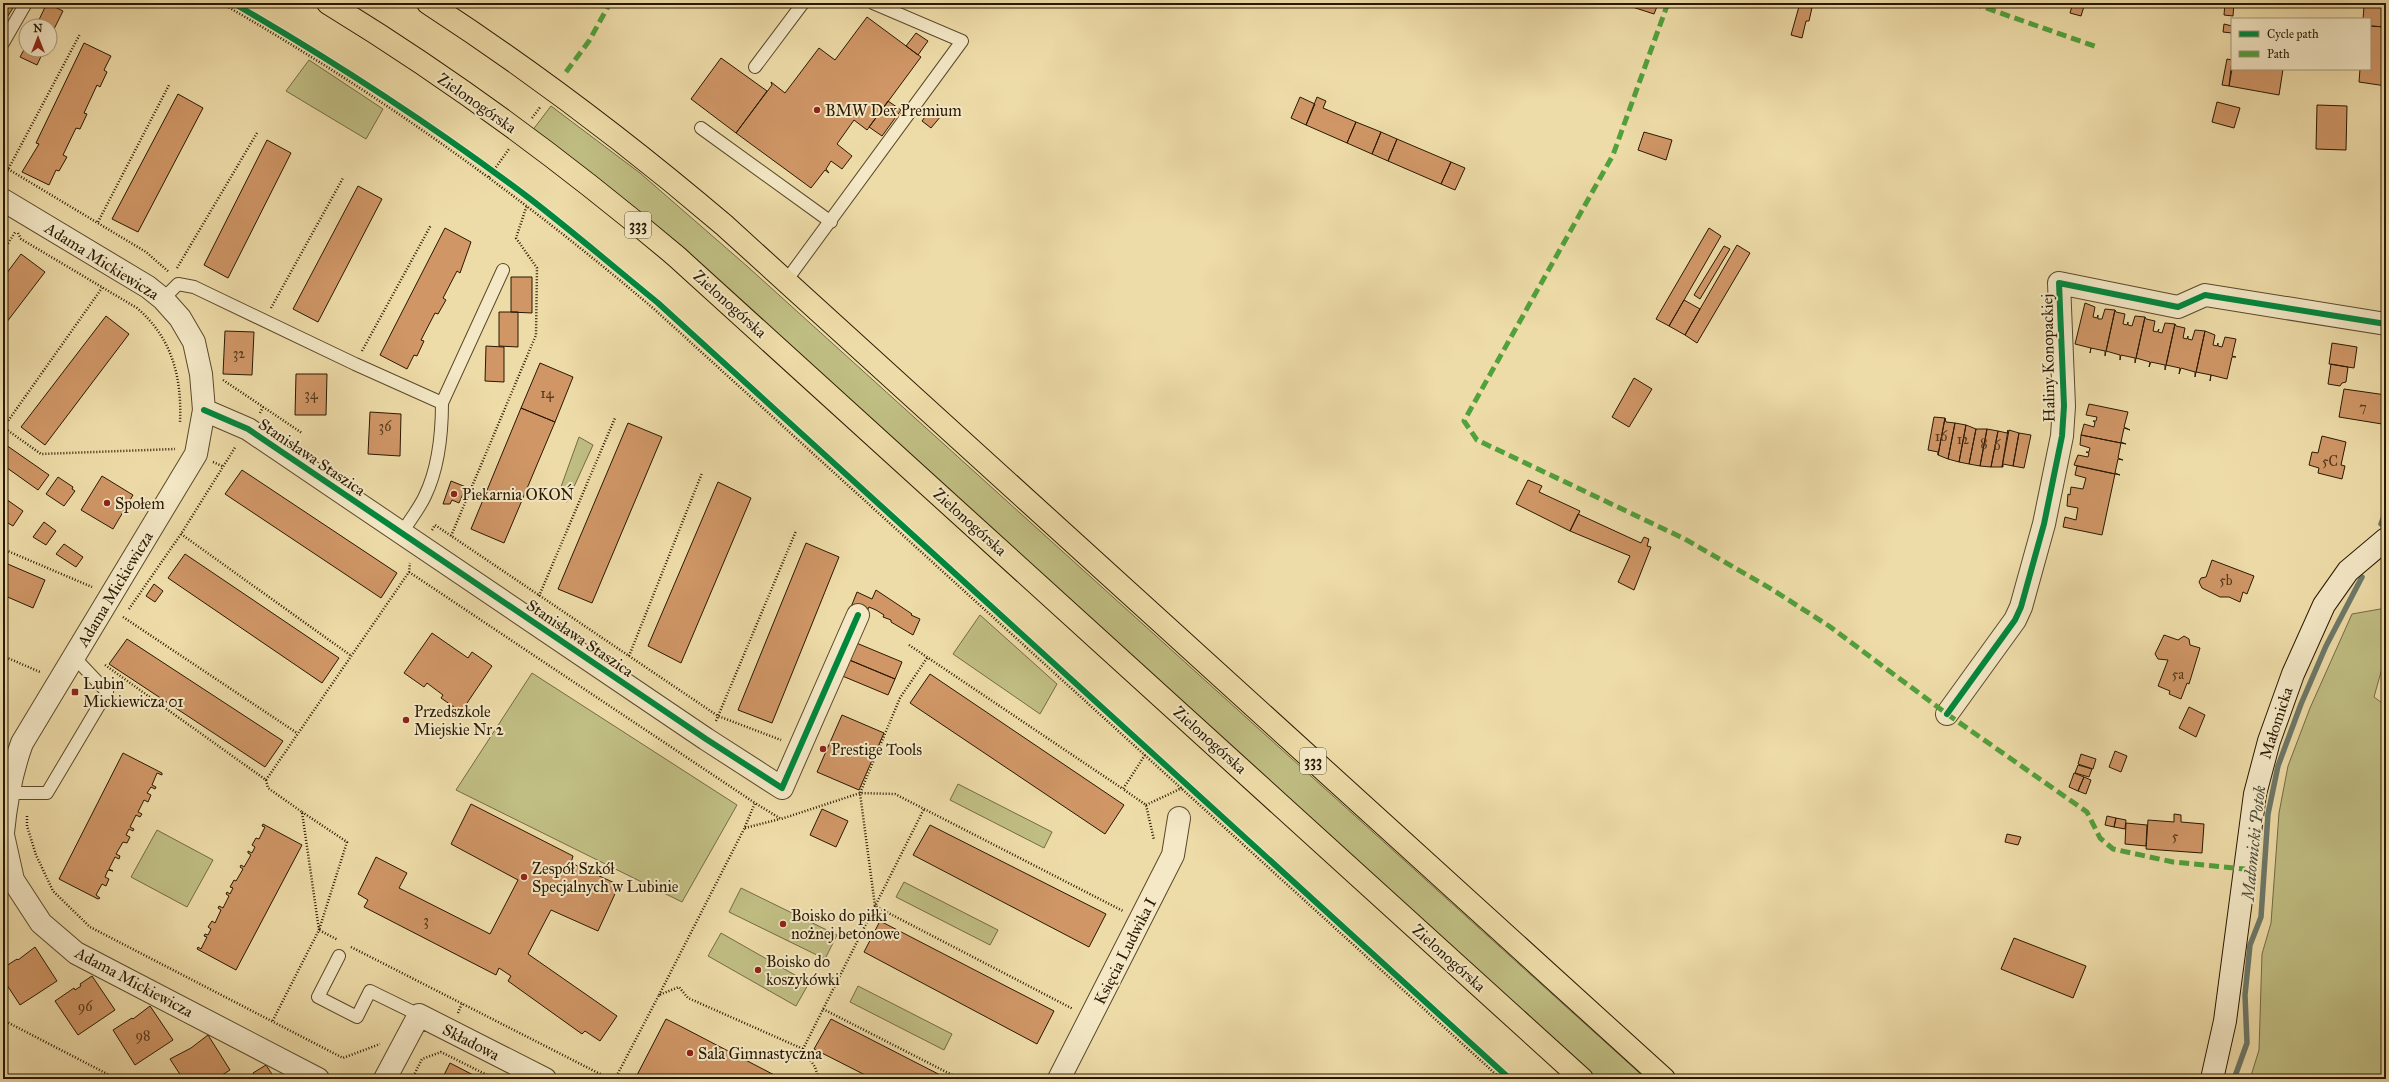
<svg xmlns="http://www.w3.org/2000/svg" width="2389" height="1082" viewBox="0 0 2389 1082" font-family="'IM FELL Great Primer',serif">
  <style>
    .green { fill: #c0be83; stroke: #746b42 }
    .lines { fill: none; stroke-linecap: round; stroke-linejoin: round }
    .stream { stroke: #6d7969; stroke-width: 5.5 }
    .building { fill: #d09666; stroke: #291801 }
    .lane-casing { stroke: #5a492b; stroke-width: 14 }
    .street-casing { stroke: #5a492b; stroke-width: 24 }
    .secondary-casing { stroke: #291801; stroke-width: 24 }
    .primary-casing { stroke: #291801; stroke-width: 24 }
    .path { stroke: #291801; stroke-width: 2.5; stroke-dasharray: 1 2; stroke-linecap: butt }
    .lane { stroke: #f4e8c6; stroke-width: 12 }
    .street { stroke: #f4e8c6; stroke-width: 22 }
    .secondary { stroke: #f4e8c6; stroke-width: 22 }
    .primary { stroke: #eedca8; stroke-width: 22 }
    .quiet { stroke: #51a13c; stroke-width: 5; stroke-dasharray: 10 5; stroke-linecap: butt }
    .cycleway-casing { stroke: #f4e8c6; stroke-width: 8 }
    .cycleway { stroke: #00873e; stroke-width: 6 }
    .poi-dot { fill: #8f2418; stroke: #f4e8c6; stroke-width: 1.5 }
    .labels { text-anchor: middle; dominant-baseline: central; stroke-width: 4; stroke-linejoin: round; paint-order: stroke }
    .number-label { font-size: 14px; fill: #53381a }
    .shield { fill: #f4e8c6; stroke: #66563c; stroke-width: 1 }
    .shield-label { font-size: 15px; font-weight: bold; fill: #291801 }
    .street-label { font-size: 16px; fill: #291801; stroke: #f4e8c6 }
    .poi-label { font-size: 16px; fill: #291801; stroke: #f4e8c6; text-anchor: start }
    .water-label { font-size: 17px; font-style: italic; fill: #51513e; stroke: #f4e8c6 }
  </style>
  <rect width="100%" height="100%" fill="#eedca8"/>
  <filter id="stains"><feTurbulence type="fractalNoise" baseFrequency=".005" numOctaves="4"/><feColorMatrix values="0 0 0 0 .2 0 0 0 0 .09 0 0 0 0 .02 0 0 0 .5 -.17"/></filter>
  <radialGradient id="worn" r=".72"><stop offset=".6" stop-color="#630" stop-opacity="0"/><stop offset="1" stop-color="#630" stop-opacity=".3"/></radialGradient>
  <!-- green -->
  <path class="green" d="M309,60L383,109L366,139L286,91Z
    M551,106L640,173L748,267L1646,1079H1591L532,131Z
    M579,437L593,445L567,502L557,498Z
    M2386,608V654L2374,697L2386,706V1079H2250L2259,1050L2262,954L2271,923L2279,813L2288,766L2310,708L2352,614Z
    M980,615L1057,684L1040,714L953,654Z
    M532,673L737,805L682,902L456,790Z
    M958,784L1052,832L1044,848L950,800Z
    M157,830L213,860L187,907L131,877Z
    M904,882L998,930L990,945L896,897Z
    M741,888L837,935L825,959L729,912Z
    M721,933L809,983L796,1006L708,956Z
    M858,986L952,1034L944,1050L850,1002Z"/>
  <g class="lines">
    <!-- stream -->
    <path class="stream" d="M2385,124L2386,128
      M2381,524L2386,511
      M2234,1079L2247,1043L2245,995L2250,945L2261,917L2268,814L2278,766L2301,704L2326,646L2362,577"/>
  </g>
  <!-- building -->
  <path class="building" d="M3,3H16L3,24Z
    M47,3L63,11L50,37V26H36Z
    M1620,3H1658V4L1654,14Z
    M1800,3H1813L1809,21H1806L1802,38L1791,35Z
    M2073,3H2085L2081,16L2070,13Z
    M2225,3H2234L2233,16L2224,15Z
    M2361,3H2386V27L2370,26V19H2363L2364,7Z
    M867,17L921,57L867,130L854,120L837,144L852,156L842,169L831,161L826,169L829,173L825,170L811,188L736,133L772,85L771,82L785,93L819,48L835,60Z
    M2224,24L2232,26V33L2223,32Z
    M2370,26L2386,27V86L2359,82L2360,69H2370Z
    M916,33L928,41L918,55L906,46Z
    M84,43L111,56L104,70L107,72L100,87L97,85L84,113L87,114L80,129L76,128L63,155L67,157L59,171L56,170L49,185L22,172L39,144L36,143Z
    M26,46V50H44L37,65L20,57Z
    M721,58L767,91L736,133L691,99Z
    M2227,59L2232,60L2229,86L2222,85Z
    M2232,69H2283L2279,95L2229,86Z
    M178,94L203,108L138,232L112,219Z
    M1300,97L1315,104L1306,125L1291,118Z
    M1317,97L1326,101L1323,108L1356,122L1347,143L1306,125Z
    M888,101L901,110L882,136L869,127Z
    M2217,102L2240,108L2234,128L2212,122Z
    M2317,105L2347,106L2346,150L2316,149Z
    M931,109L941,116L931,128L922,121Z
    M1356,122L1381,132L1372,154L1347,143Z
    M1381,132L1397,139L1388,161L1372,154Z
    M1644,132L1672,140L1666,160L1638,150Z
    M1397,139L1451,162L1441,184L1388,161Z
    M267,140L291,153L228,278L204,265Z
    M1451,162L1465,168L1455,190L1441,184Z
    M358,186L382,199L318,322L293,309Z
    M445,228L471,242L460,273L457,271L443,298L446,300L438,314L435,313L421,340L424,341L417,356L414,355L407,369L380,355Z
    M1709,228L1721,236L1669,326L1656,319Z
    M1737,245L1750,253L1697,343L1685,335Z
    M1724,246L1730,249L1700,299L1694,295Z
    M21,254L45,272L3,327V278Z
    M511,277H532V313L511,312Z
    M1684,300L1700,309L1685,335L1669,326Z
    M2085,303L2095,307L2093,317L2097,318L2098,315V319H2102L2105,309L2115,310L2105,356V351L2091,348L2090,353L2091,348L2075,344Z
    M2115,310L2116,312L2125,314L2123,324L2127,325L2128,322V325L2132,326L2135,316L2145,317L2135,363V358L2121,355L2120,360V355L2106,351Z
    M499,312H518V347L499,346Z
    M106,316L129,334L45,445L21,427Z
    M2145,317L2146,319L2155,321L2153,331L2157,332L2159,329L2158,332L2162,333L2165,323L2175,324L2165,370V365L2151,362L2149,367L2150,362L2136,358Z
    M2175,324L2176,326L2185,328L2183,338L2187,339L2188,336V339L2192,340L2195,330L2205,331L2195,377V372L2181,368L2179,374L2180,368L2166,365Z
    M225,331L254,332L252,375L223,374Z
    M2205,331L2215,335L2213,345L2217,346L2218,343V346L2222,347L2225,337L2236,339L2232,356L2236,357H2232L2227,379L2211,375L2210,381L2211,375L2196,372Z
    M2332,343L2357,347L2354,368L2329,364Z
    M486,346L504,347V382L485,381Z
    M540,363L573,377L555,422L521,408Z
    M2331,364L2348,367L2346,382L2342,383L2340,386L2328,384Z
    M296,374H327L326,415H295Z
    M1634,378L1652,389L1629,427L1612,417Z
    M2344,389L2386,395L2382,424L2339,417Z
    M2089,404L2128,412L2124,427L2130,430L2124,428L2121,442L2126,444L2081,435L2084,424L2094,427L2095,422L2093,421H2096L2097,417L2086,415Z
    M521,408L555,422L504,543L471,529Z
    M370,412L401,414L400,456L368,454Z
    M1934,417L1945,418L1938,455V452L1928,450Z
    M1945,418L1946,422L1955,423L1948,459L1938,455Z
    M628,423L662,437L592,603L558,589Z
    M1955,423L1966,425L1959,462L1948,459Z
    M1966,425L1976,429L1969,464L1959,462Z
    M1976,429H1987L1980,466L1969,464Z
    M1987,429L1998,431L1991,467L1980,466Z
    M2008,430L2002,467H1991L1998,431L2007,433Z
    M2009,430L2019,433L2013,466L2003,464V467H2002Z
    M2019,433L2031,435L2024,468L2013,466Z
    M2081,435L2121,443L2118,458L2123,460L2118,459L2115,473L2120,475L2074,465L2078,455L2088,457L2089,453L2086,452H2089L2090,448L2080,445Z
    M2322,436L2346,442L2341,465L2345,466L2342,479L2318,473L2319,468L2309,465L2312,452L2318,453Z
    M6,445L49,475L38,490L3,465V449Z
    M2077,466L2115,474L2102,535L2063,527L2065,517L2076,520L2078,508L2067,506L2068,494L2070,495L2071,487L2083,489L2086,478L2075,475Z
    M242,470L397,573L381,598L225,494Z
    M102,476L133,495L113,529L81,510Z
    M58,477L73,487L72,489L75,491L64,506L46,494Z
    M1528,480L1542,486L1539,492L1580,511L1570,531L1516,504Z
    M451,481L466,487L459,503L452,500L450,504H443Z
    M718,482L751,498L681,663L648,646Z
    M3,497L23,511L13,526L3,520Z
    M1578,514L1641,543L1644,537L1649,539L1647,546L1651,547L1634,590L1618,582L1630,556L1570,531Z
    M44,522L56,531L46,545L33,537Z
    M806,543L839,557L772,723L738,710Z
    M64,544L83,557L76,567L56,554Z
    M185,554L339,658L322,683L168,578Z
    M2212,560L2254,576L2247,594L2243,592L2240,602L2229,597H2220L2202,588L2199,582L2201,578L2206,577Z
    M3,562L45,580L33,608L3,595Z
    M154,584L163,591L155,602L146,596Z
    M876,590L912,614L911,615L920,619L913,635L891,622V620L883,617L884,615L876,610L869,607L866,613L851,607L857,592L872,599Z
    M432,633L468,658L472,652L492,666L461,712L441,698L443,695L427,683L424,687L404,673Z
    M2164,635L2178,640L2184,636L2189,639L2190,645L2200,648L2189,684L2187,683L2181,699L2169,694L2170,691L2158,686L2168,660L2158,659L2155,654Z
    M127,639L283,741L265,767L109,664Z
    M854,642L902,662L895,679L847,659Z
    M847,659L895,679L888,695L840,675Z
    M930,674L1124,805L1105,834L910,703Z
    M2189,707L2205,715L2196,737L2179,728Z
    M842,715L884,733L859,790L817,772Z
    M2115,751L2127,756L2121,772L2109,767Z
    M123,753L162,773V775L157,773L152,785L156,787L155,789L151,787L147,793L151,795L148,802L144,800L138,812L142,814L140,817L136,815L130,827L134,829L133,831L129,829L126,835L130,837L127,843L123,842L116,854L120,856L119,859L115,857L109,869L113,871L108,870L105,877L109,879L106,886L102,884L96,895L100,898L98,899L59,879Z
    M2081,754L2096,759L2093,769L2078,764Z
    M2078,765L2092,769L2089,777L2075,773Z
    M2074,773L2084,777L2078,791L2069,787Z
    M2084,777L2091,780L2086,794L2078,791Z
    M471,804L573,856L571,863L619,885L598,931L551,910L528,954L617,1016L600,1041L585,1031L582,1034L508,981L511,976L499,968L496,975L364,907L368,900L358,894L376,857L407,873L399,888L490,934L518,880L451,844Z
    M822,809L848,821L836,847L810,835Z
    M2174,814L2181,815V822L2204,824L2202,853L2146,849L2148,820L2174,822Z
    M2107,816L2116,818L2114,827L2105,825Z
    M2116,818L2126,820L2125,829L2114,827Z
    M2126,823L2147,825L2146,846L2125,844Z
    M263,824L302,845L236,970L197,949L198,947L201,949L207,937L204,936L205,934L208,935L211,929L208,927L212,921L215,923L221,910L218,908L219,906L223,908L229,896L226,894L227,892L230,894L233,888L230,887L234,880L236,881L243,869L240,867L241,865L244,867L251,855L248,853V851L252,853L255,847L252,845L256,838L259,839L265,827L262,826Z
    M930,825L1106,914L1089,947L913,855Z
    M2007,834L2021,837L2018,845L2005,842Z
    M880,921L1054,1011L1037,1044L864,952Z
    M2014,938L2086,966L2073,998L2001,969Z
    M35,947L57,981L20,1005L3,979V968L17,959L18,960Z
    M92,976L115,1010L78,1035L55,1001L74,988L75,990L81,986L80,984Z
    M150,1006L173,1040L135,1065L113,1030L132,1018L133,1019Z
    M666,1019L680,1026L782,1079H635Z
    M831,1019L948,1079H873L814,1049Z
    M208,1035L230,1070L216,1079H183L170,1059L191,1048Z
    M450,1063L477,1077L479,1079H442Z
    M266,1065L275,1079H249L254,1076L253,1073Z"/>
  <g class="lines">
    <defs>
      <path id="lane" d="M3,43L26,3
        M755,67L803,3
        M701,128L831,222
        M786,281L962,41L873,3
        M163,299L178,284L194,287L355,364L442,403L503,270
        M402,533C409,521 419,509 425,496C439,467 442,435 442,403
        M7,793H47L107,692L74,657
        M339,956L318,997L357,1017L370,991L419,1015"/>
      <path id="street" d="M3,200L148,287L163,299L180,318L194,342L201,374L204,410L196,454L22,743C11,773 6,801 3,833
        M204,410L248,429L706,739L782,788L858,615
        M1947,714L2015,620L2021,607L2044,524L2062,436L2064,406L2059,283L2178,307L2205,295L2386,324
        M3,835L13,880L41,923L76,953L318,1079
        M385,1079L419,1015L545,1079
        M1059,1079L1173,855L1179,818"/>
      <path id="secondary" d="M2212,1079L2225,1021L2255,794L2269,741L2293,674L2324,605L2348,571L2386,539"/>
      <path id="primary" d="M328,3C451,78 567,164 677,257L1582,1079
        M428,3C531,70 630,145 724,225L1664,1079"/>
    </defs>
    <!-- lane casing -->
    <use href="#lane" class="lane-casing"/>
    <!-- street casing -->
    <use href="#street" class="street-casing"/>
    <!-- secondary casing -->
    <use href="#secondary" class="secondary-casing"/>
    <!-- primary casing -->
    <use href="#primary" class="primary-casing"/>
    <!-- path -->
    <path class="path" d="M221,3C375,91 519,194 654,309L1501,1079
      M532,118L541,106
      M3,166L146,252L169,272
      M489,177L509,149
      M3,179L80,34
      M98,222L169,85
      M18,233L21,239L137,308C172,338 182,377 180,422
      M3,251L16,231
      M177,268L257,133
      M271,308L343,178
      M362,351L431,225
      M223,380L302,433
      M260,413L263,407
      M3,427L41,454L175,449
      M3,428L102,288
      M213,462L222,466
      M432,530L435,525L718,716L781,740
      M181,534L350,655
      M451,536L536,335L537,268L516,238L527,205
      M3,549L92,587
      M409,572L755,803
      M539,596L615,418
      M129,609L181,534L236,446
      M123,617L297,733
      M909,645L1123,789
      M3,656L40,672
      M629,656L702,473
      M927,658L900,698L860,793L895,794L1123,911
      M105,665L266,780L409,572L410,563
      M716,721L796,531
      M1145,755L1123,789L1146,805L1154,840
      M266,780L268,788L302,812L319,930L272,1022
      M1146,805L1182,788
      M302,812L347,842L319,930L338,940
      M27,816V826L36,855L53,891L90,927L343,1058L380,1044
      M745,828L780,819
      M351,947L604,1076L606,1079
      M659,995L744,829L755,803L781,819L860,793L875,906L1073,1009
      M823,1009L960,1079
      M458,1013L462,1003
      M3,1020L117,1079
      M803,1049L924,809
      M412,1079L422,1059L441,1052L495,1079
      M615,1079L659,995L679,987L688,998L803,1049L815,1067L819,1079"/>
    <!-- lane -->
    <use href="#lane" class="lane"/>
    <!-- street -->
    <use href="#street" class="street"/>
    <!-- secondary -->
    <use href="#secondary" class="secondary"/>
    <!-- primary -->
    <use href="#primary" class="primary"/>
    <!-- quiet -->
    <path class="quiet" d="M1668,3L1613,155L1464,421L1477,440L1685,539L1773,590L1829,626L1947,714L2087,812L2100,838L2113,849L2173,862L2245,869
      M1972,3L2097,47
      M566,72L589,41L610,3"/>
    <defs>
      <path id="cycleway" d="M233,3C335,62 435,127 529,198C573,232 615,268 658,303L1510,1079
        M204,410L248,429L706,739L782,788L858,615
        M1947,714L2015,620L2021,607L2044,524L2062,436L2064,406L2059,283L2178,307L2205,295L2386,324"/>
    </defs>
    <!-- cycleway casing -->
    <use href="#cycleway" class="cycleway-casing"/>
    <!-- cycleway -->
    <use href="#cycleway" class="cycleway"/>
  </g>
  <!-- markers -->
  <g class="poi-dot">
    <circle cx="817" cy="110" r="4"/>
    <circle cx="454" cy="494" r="4"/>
    <circle cx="107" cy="503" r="4"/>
    <rect x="71" y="688" width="8" height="8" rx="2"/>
    <circle cx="406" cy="720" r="4"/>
    <circle cx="823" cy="749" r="4"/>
    <circle cx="524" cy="877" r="4"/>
    <circle cx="783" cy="924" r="4"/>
    <circle cx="758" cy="970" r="4"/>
    <circle cx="690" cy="1053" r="4"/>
  </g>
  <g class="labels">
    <!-- number labels -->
    <g class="number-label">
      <text x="239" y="353">32</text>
      <text x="547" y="393">14</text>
      <text x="311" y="394">34</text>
      <text x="2363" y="407">7</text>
      <text x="385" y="426">36</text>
      <text x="1941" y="436">16</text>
      <text x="1963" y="439">12</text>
      <text x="1984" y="443">8</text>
      <text x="1997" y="445">6</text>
      <text x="2330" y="461">5C</text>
      <text x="2226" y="580">5b</text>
      <text x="2178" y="674">5a</text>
      <text x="2175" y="836">5</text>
      <text x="426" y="920">3</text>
      <text x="85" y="1006">96</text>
      <text x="143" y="1035">98</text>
    </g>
    <!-- shield labels -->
    <g class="shield">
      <rect x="625" y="212" width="26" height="26" rx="3"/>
      <rect x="1300" y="748" width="26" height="26" rx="3"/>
    </g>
    <g class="shield-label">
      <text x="638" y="225">333</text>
      <text x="1313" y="761">333</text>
    </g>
    <!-- street labels -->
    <g class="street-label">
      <text transform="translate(477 103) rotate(35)">Zielonogórska</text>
      <text transform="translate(102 261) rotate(32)">Adama Mickiewicza</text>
      <text transform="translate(730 304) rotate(42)">Zielonogórska</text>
      <text transform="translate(2048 358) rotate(-91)">Haliny Konopackiej</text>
      <text transform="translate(312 457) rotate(34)">Stanisława Staszica</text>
      <text transform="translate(970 522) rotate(42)">Zielonogórska</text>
      <text transform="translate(115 589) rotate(-59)">Adama Mickiewicza</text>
      <text transform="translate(580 638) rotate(34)">Stanisława Staszica</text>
      <text transform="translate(2276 723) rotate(-72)">Małomicka</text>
      <text transform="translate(1210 740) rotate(42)">Zielonogórska</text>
      <text transform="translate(1125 951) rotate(-63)">Księcia Ludwika I</text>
      <text transform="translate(1449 958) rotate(42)">Zielonogórska</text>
      <text transform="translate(134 982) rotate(28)">Adama Mickiewicza</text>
      <text transform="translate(471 1042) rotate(27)">Składowa</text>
    </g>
    <!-- poi labels -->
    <g class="poi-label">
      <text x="825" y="110">BMW Dex Premium</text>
      <text x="462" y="494">Piekarnia OKOŃ</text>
      <text x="115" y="503">Społem</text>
      <text x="83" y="683">Lubin<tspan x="83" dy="18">Mickiewicza 01</tspan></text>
      <text x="414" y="711">Przedszkole<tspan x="414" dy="18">Miejskie Nr 2</tspan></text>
      <text x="831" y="749">Prestige Tools</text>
      <text x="532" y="868">Zespół Szkół<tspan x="532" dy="18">Specjalnych w Lubinie</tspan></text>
      <text x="791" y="915">Boisko do piłki<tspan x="791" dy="18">nożnej betonowe</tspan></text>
      <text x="766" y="961">Boisko do<tspan x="766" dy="18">koszykówki</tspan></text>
      <text x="698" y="1053">Sala Gimnastyczna</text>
    </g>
    <!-- water labels -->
    <g class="water-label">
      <text transform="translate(2254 843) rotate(-84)">Małomicki Potok</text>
    </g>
  </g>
  <!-- margin -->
  <rect width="2389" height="1082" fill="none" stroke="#eedca8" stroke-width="16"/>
  <rect x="4" y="4" width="2381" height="1074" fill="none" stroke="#291801" stroke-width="2"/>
  <rect x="8" y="8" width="2373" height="1066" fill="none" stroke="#291801"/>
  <!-- legend -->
  <rect x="2231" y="18" width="140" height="52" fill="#f4e8c6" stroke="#a39577"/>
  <rect x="2239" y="31" width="20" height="6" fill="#00873e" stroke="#a39577"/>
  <text x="2267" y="38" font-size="12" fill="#291801">Cycle path</text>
  <rect x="2239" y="51" width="20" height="6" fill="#51a13c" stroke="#a39577"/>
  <text x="2267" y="58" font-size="12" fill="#291801">Path</text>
  <!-- north arrow -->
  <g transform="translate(38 38)"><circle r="19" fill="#f4e8c6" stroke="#a39577"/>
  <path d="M0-3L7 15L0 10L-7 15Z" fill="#8f2418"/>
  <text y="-6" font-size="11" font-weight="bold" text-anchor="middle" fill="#291801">N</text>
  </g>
  <rect width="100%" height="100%" filter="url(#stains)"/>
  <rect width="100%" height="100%" fill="url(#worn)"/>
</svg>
